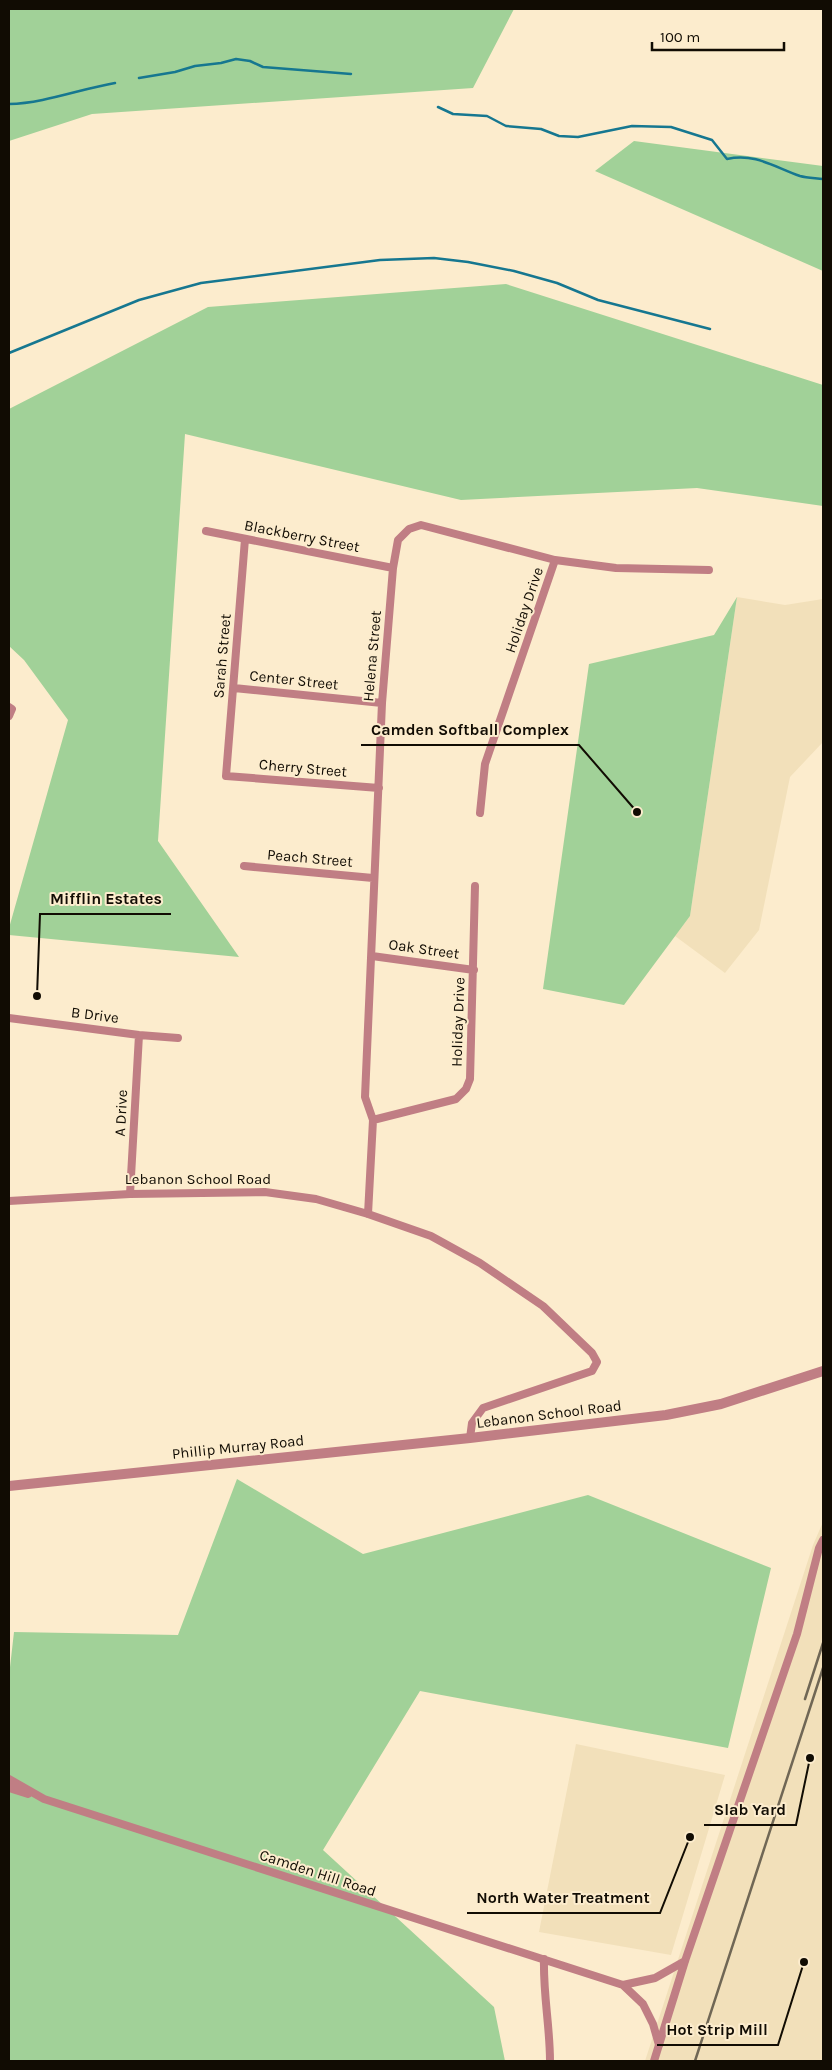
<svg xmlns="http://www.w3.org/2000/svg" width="832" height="2070" viewBox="0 0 832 2070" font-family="Karla,sans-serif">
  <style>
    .built { fill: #f2e0ba }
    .green { fill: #a1d198 }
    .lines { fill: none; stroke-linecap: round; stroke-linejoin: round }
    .stream { stroke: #167790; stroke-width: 2.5 }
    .minor { stroke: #c07e84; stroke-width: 8 }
    .tertiary { stroke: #c07e84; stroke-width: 10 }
    .rail { stroke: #706755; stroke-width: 2.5 }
    .labels { text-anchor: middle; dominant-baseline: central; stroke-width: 4; stroke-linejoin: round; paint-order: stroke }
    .street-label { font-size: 15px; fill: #110c03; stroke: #fceccd }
    .leader { fill: none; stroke: #110c03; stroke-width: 2 }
    .callout-dot { fill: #110c03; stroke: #fceccd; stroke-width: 2 }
    .callout-label { font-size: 16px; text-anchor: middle; font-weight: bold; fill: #110c03; stroke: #fceccd; stroke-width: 4; stroke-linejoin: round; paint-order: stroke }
  </style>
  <rect width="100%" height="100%" fill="#fceccd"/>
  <!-- built -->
  <path class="built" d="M737,597L785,605L823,599V742L790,777L759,930L725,973L675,936L690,916Z
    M823,1522V2061H645L813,1545Z
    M576,1744L725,1775L671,1955L539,1932Z"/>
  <!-- green -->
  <path class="green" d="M9,9H514L473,88L92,114L9,141Z
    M634,141L823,166V271L595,171Z
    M506,284L823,385V506L697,488L461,500L185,434L158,841L239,957L9,935V928L68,720L24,660L9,646V409L208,307Z
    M737,597L690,916L624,1005L543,989L589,664L714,635Z
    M237,1479L363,1554L588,1495L771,1568L728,1748L420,1691L323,1850L494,2007L505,2061H9V1676L14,1632L178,1635Z"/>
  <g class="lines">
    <!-- stream -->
    <path class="stream" d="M139,78L175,72L195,66L221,63L236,59L250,61L263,67L351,74
      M9,104C45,103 80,89 115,83
      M438,107L453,114L487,116L506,126L541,129L559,136L578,137L632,126L671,127L712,140L727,159C756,153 774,167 800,176C807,178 816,178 823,179
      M9,353L139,300L201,283L380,260L434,258L468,262L514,271L557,283L598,300L710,329"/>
    <!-- minor -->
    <path class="minor" d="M206,531L393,568
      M245,539L226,776L379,788
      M234,688L382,703
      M9,707L12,709L9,716
      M480,813L485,764L555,560
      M244,866L373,878
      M372,956L474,970
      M9,1018L139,1035L178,1038
      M373,1120L456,1099L466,1089L470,1079L475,886
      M130,1194L139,1035
      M9,1201L130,1194L265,1192L316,1199L368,1214L431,1236L480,1263L543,1306L592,1353L597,1362L592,1371L483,1408L472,1423L470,1438
      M368,1214L373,1120L365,1097L382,703L393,568L398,540L409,529L421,525L555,560L616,568L709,570
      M9,1779L44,1799L623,1985L643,2004L653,2024L659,2045
      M9,1788L28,1794
      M544,1959C543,1994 550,2027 550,2061
      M623,1985L655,1978L685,1961
      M654,2061L685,1961L797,1634L819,1548L823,1540"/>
    <!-- tertiary -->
    <path class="tertiary" d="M9,1486L470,1438L666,1415L721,1404L823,1371"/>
    <!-- rail -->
    <path class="rail" d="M805,1699L823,1643
      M695,2061L823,1668"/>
  </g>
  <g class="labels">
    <!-- street labels -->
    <g class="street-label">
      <text transform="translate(302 536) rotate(11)">Blackberry Street</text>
      <text transform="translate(524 610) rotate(-71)">Holiday Drive</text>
      <text transform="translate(222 656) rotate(-85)">Sarah Street</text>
      <text transform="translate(372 656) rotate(-85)">Helena Street</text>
      <text transform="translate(294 680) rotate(6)">Center Street</text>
      <text transform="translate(303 768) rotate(5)">Cherry Street</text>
      <text transform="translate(310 858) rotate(5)">Peach Street</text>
      <text transform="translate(424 949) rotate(8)">Oak Street</text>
      <text transform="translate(95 1015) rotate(7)">B Drive</text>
      <text transform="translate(458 1022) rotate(-88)">Holiday Drive</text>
      <text transform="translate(121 1113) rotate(-87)">A Drive</text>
      <text x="198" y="1179">Lebanon School Road</text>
      <text transform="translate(549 1414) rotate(-7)">Lebanon School Road</text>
      <text transform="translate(238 1447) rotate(-6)">Phillip Murray Road</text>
      <text transform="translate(318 1873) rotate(18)">Camden Hill Road</text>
    </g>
  </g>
  <!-- callouts -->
  <path class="leader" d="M637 812L579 745H361M37 996L40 914H171M810 1758L796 1825H704M690 1837L660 1913H467M804 1962L778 2045H657"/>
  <g class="callout-dot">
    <circle cx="637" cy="812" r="5"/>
    <circle cx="37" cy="996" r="5"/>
    <circle cx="810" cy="1758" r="5"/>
    <circle cx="690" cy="1837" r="5"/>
    <circle cx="804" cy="1962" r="5"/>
  </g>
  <g class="callout-label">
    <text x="470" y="735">Camden Softball Complex</text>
    <text x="106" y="904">Mifflin Estates</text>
    <text x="750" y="1815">Slab Yard</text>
    <text x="563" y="1903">North Water Treatment</text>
    <text x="717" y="2035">Hot Strip Mill</text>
  </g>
  <!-- border -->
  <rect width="832" height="2070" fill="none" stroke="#110c03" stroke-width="20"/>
  <!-- scale -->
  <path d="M652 42v8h132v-8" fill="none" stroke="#110c03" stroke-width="2.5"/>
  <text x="660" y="42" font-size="15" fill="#110c03" stroke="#fceccd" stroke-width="4" paint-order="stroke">100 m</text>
</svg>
